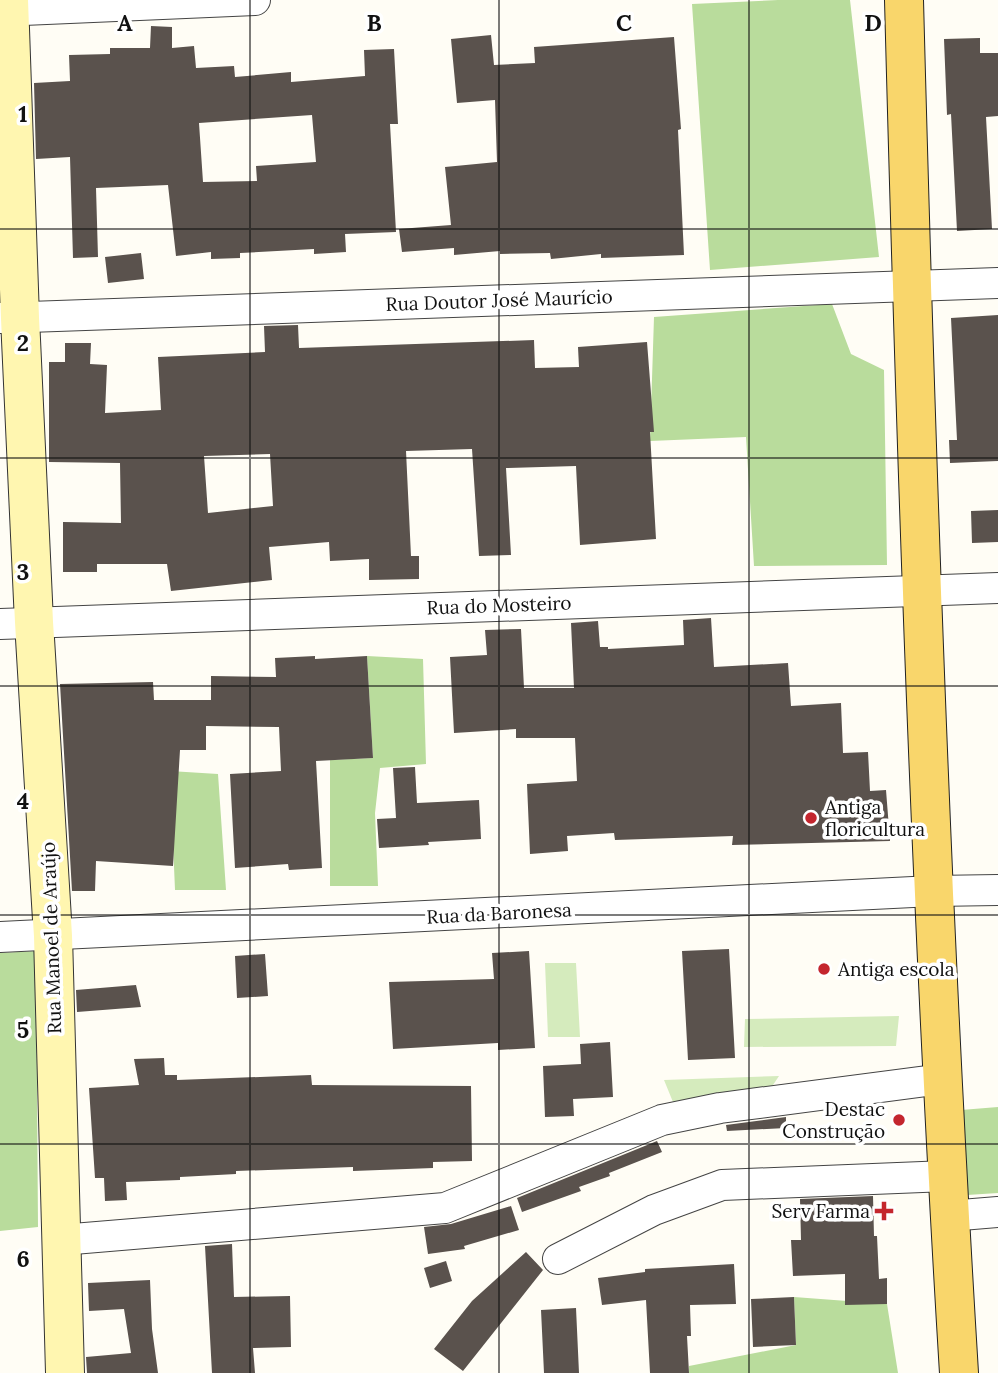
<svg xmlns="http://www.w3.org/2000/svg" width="998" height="1373" viewBox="0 0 998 1373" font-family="Lora,serif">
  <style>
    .green { fill: #d5ebbd }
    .forest { fill: #b9dc9c }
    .building { fill: #5a524d; fill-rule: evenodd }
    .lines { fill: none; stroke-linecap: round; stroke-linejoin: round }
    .street-casing { stroke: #444; stroke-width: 32 }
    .secondary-casing { stroke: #333; stroke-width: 40 }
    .primary-casing { stroke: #222; stroke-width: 40 }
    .street { stroke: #fff; stroke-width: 30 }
    .secondary { stroke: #fff6b0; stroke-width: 38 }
    .primary { stroke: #f9d66b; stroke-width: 38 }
    .grid { fill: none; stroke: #111; stroke-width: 2; stroke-opacity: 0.55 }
    .poi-dot { fill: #c4262e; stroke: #fff; stroke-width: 2.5 }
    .labels { text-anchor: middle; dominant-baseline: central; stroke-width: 7; stroke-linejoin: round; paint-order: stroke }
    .street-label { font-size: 19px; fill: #111; stroke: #fff }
    .poi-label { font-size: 19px; fill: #111; stroke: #fff; text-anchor: start }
    .grid-label { font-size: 23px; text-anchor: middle; font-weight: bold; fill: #111; stroke: #fff; stroke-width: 7; stroke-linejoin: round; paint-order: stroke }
  </style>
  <rect width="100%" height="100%" fill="#fffdf5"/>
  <!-- green -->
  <path class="green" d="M545,963H576L580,1037H548Z
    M899,1016L896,1046L744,1047L745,1019Z
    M779,1076L769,1091L673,1102L664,1080Z"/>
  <!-- forest -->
  <path class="forest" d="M778,0H850L879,257L710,270L692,4Z
    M832,304L851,354L884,370L887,565L754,566L746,437L650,441L654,317Z
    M367,656L423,659L426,764L380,768L375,813L378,886H330V760L373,758Z
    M170,771L218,774L226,890H175Z
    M36,951L38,1227L0,1231V953Z
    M998,1107V1193L967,1195L961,1110Z
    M794,1297L887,1304L898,1373H689V1366L796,1345Z"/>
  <!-- building -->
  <path class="building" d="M151,26L172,27V48L194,46L196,68L234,66L235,77L291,72V82L365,76L364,50L394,49L398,124H390L396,232L345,234L346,252L314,254V249L240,253V258L211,259V252L176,256L168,185L96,188L98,257L73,258L70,157L36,159L34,83L70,81L69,55L110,54V48H150ZM312,115L316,162L256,166L257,181L203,182L199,123Z
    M491,35L494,65L535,63L534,47L674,37L681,129L678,130L684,255L601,258V254L551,259L550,253L500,254V251L454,255V248L402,252L399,229L451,225L445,167L497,162L495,100L457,103L451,39Z
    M980,38V53H998V116L986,117L992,229L957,231L951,114L947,115L944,39Z
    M141,253L144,279L108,283L105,257Z
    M998,315V461L950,463L949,440H957L951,318Z
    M298,325L299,348L534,340L535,368L579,367L578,347L647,342L654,432H650L656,539L580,545L576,466L506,468L511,555L479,556L472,449L406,451L411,556H419V579L369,580V559L330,561L329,542L269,547L272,580L171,591L167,564H97V572H63V522L121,523L120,463L49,462V362H65V343H91L90,364L107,365L105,413L161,410L158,357L265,352L264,326ZM270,454L273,506L208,513L204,456Z
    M998,510V542L972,543L971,511Z
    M711,618L714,667L788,663L791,706L841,703L843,753L868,752L870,791L886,790L890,841L732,845L733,836L615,840L614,833L567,836L568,851L530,854L527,784L577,781L575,738H516V729L454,733L450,657L487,655L485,630L521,629L524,688H574L571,623L598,621L600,647H608V649L684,645L683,620Z
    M315,656V659L367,656L373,758L316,761L322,868L289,870L288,864L235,868L230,774L281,771L279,727L206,726V750H180L173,866L96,861L95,891H72L60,684L153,682L154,700H211V676L276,677L275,658Z
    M415,767L417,803L479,800L481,839L428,842L429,845L379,848L377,819L396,818L393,768Z
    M729,949L735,1058L688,1060L682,951Z
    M529,951L535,1048L498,1050V1043L393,1049L389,982L494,979L492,953Z
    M265,954L268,996L237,998L235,956Z
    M136,985L141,1007L77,1012L76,990Z
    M610,1042L613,1097L573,1099L574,1116L545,1117L543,1066L581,1064L580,1044Z
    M164,1058L165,1075H177V1080L311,1075L312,1085L471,1086L472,1161L433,1162V1168L353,1171V1167L236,1171V1174L180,1177V1180L126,1182L127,1200L105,1201L104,1178H95L89,1088L139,1085L134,1059Z
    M786,1117V1128L727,1131L726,1125Z
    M657,1141L662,1152L609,1173L610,1176L579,1187L581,1191L522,1212L517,1198Z
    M873,1196L874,1236H877L879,1279L887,1278V1304L845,1305V1274L793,1276L791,1240H801L800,1199Z
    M511,1206L519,1230L464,1246L465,1249L428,1254L424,1227L451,1224Z
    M232,1244L234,1297L290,1296L291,1347L253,1348L255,1373H212L205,1246Z
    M526,1252L543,1270L463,1371L434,1349L472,1301Z
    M446,1261L452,1281L430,1288L424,1268Z
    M734,1264L736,1304L690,1305L691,1336H687L689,1373H650L646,1300L602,1305L598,1278L645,1272V1269Z
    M150,1280L152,1329L158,1373H87L86,1357L131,1353L124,1309L89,1311L88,1283Z
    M794,1297L796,1345L753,1347L751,1299Z
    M576,1308L579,1373H544L541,1310Z"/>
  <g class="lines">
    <defs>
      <path id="street" d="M0,11L255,0
        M0,318L998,283
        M0,624L998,588
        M0,937L933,891L998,890
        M949,1216L998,1212
        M61,1240L445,1208L662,1120L720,1108L942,1079
        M558,1259L654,1210L722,1185L947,1176"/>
      <path id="secondary" d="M9,0L20,318L34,622L53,936L65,1373"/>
      <path id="primary" d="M904,0C916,458 931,916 959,1373"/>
    </defs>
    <!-- street casing -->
    <use href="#street" class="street-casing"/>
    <!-- secondary casing -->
    <use href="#secondary" class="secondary-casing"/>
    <!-- primary casing -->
    <use href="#primary" class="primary-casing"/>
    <!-- street -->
    <use href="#street" class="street"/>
    <!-- secondary -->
    <use href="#secondary" class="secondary"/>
    <!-- primary -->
    <use href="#primary" class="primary"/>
  </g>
  <!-- grid -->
  <path class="grid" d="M250,0V1373M499,0V1373M749,0V1373M0,229H998M0,458H998M0,686H998M0,915H998M0,1144H998"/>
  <!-- markers -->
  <g class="poi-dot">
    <circle cx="811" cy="818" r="7"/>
    <circle cx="824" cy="969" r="7"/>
    <circle cx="899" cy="1120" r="7"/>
    <path d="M880.5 1200.5h7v7h7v7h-7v7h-7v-7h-7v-7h7z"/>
  </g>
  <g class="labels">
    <!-- street labels -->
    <g class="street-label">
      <text transform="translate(499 300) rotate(-2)">Rua Doutor José Maurício</text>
      <text transform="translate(499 605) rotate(-2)">Rua do Mosteiro</text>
      <text transform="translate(499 913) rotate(-3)">Rua da Baronesa</text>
      <text transform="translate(51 938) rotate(-92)">Rua Manoel de Araújo</text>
    </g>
    <!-- poi labels -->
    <g class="poi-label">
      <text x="825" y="807">Antiga<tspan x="825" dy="22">floricultura</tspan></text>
      <text x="838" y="969">Antiga escola</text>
      <text x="885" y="1109" text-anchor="end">Destac<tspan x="885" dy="22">Construção</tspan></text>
      <text x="870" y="1211" text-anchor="end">Serv Farma</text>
    </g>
  </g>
  <g class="grid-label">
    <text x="125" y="31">A</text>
    <text x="374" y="31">B</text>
    <text x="624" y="31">C</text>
    <text x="873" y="31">D</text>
    <text x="23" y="122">1</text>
    <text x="23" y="351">2</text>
    <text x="23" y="580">3</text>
    <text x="23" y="809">4</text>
    <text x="23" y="1038">5</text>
    <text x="23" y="1267">6</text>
  </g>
</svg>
